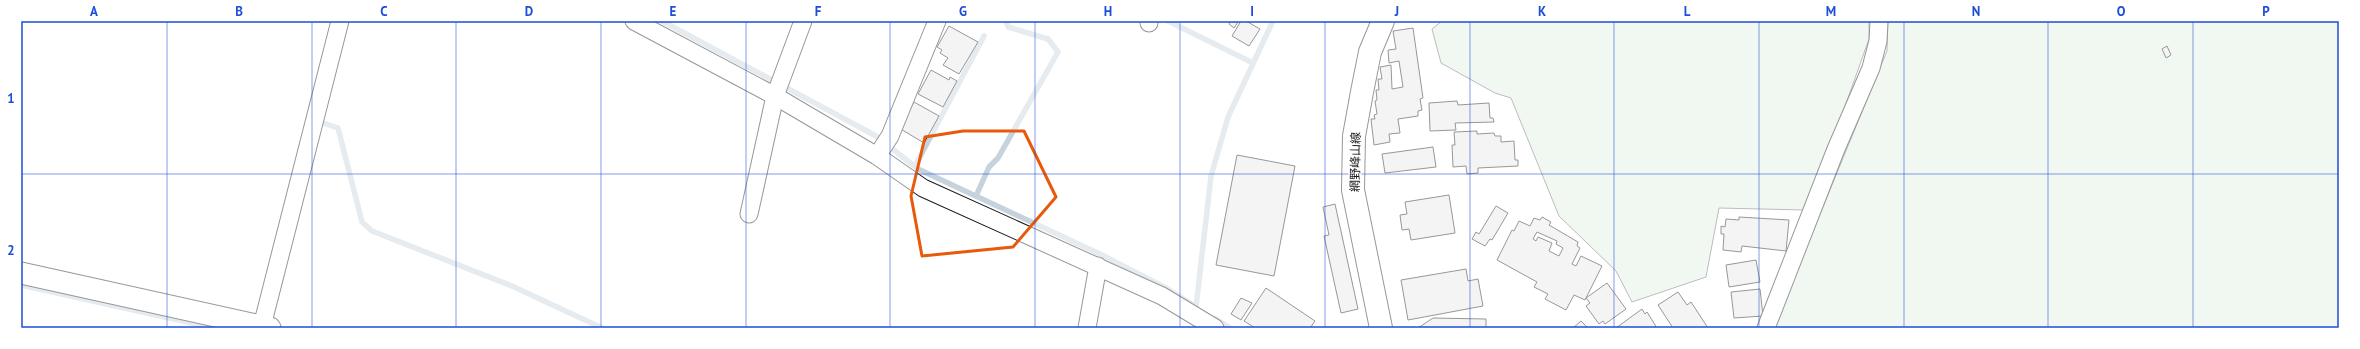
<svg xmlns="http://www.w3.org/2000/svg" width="2360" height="349" viewBox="0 0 2360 349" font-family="'PT Sans','Noto Sans JP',sans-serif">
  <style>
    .green { fill: #e0efe3; stroke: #6a6a6a }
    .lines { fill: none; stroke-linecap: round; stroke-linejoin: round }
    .stream { stroke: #c6d2dc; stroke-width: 5.5 }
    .building { fill: #e6e6e6; stroke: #1a1a1a; fill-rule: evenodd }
    .minor-casing { stroke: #1a1a1a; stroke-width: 19 }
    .tertiary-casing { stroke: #1a1a1a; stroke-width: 23 }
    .primary-casing { stroke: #1a1a1a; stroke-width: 24 }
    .minor { stroke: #fff; stroke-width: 17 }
    .tertiary { stroke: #fff; stroke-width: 21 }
    .primary { stroke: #fff; stroke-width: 22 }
    .marked { fill: none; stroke: #e8590c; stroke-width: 3; stroke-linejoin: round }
    .grid { fill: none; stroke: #1d4ed8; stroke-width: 1; stroke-opacity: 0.55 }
    .labels { text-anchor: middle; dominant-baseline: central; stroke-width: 3; stroke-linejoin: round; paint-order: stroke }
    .street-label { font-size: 12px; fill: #1a1a1a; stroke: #fff }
    .neatline { fill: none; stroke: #1d4ed8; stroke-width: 1.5 }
    .grid-label { font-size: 13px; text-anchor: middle; font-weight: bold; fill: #1d4ed8 }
  </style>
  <rect width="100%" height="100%" fill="#fff"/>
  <!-- green -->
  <path class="green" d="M1442,21H1869V39L1824,165L1804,210L1719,208L1706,277L1632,302L1616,271L1559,216L1511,98L1495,93L1441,63L1432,29Z
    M1888,21H2339V328H1775L1795,275L1887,51Z"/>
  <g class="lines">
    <!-- stream -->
    <path class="stream" d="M662,21L876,136L918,169L1102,255L1166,288L1195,306
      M1168,21L1253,63
      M323,123L338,128L362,222L372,231L512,286L602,328
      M915,166L984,36
      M976,196L989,167L998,158L1058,52L1048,39L1008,27L1006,21
      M21,285L214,328
      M1196,307L1211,176L1228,117L1273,21
      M1216,319L1230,328"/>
  </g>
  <!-- building -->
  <path class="building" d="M1230,21L1238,22L1234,28L1229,24Z
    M1241,21H1246L1260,29L1249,46L1232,36Z
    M949,26L978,42L959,74L943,65L948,58L940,53L942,50L937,47Z
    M1413,28L1423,98L1420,99L1422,110L1418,111V116L1398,119L1400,133L1389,134L1390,142L1374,145L1371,119H1375L1374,115L1377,114L1375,101L1377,100L1376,90H1379L1378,79H1382L1380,67L1391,65L1392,89L1403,87L1399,61L1389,63L1388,50L1396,49L1393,31Z
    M2167,46L2171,55L2166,58L2162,49Z
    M931,70L949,80L950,77L957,81L943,107L918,94Z
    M1457,101L1458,105L1489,103L1490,118H1493L1494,122L1455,123L1456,130L1430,131L1429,103Z
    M914,102L939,116L924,143L899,128Z
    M1477,131V134L1494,133L1495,136H1501V142L1514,141L1515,160H1518V166L1478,168V173L1467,174L1466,166L1453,167L1452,145H1455L1454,132Z
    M1433,147L1436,167L1385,173L1382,154Z
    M1237,155L1295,166L1274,276L1216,265Z
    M1449,195L1455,233L1411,240L1409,229L1402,230L1400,215L1407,214L1405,202Z
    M1335,204L1358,309L1341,313L1324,236L1329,235L1323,207Z
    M1496,206L1508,213L1492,240L1490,239L1485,246L1472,239L1476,232L1479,234Z
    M1542,217L1551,222L1549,225L1578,242L1577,246L1580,248L1572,264L1576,266L1581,256L1602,266L1585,300L1574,295L1566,310L1545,299L1548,294L1534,287L1537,282L1497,260L1512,230L1514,231L1519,221L1530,226L1534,218L1540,220ZM1537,232L1557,241L1556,244L1563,248L1559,256L1549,251L1552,243L1538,237L1536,241L1533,239Z
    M1739,217L1789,220L1786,251L1742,246L1741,252L1723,250L1724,234H1721V226L1725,227L1726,219L1739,220Z
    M1756,260L1760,282L1729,287L1726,265Z
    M1466,269L1468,281L1478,279L1483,306L1408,320L1401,280Z
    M1607,283L1626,309L1605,324L1603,321L1599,324L1586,306L1590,303L1586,298Z
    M1266,288L1315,321L1310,328H1255L1244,321Z
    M1760,289L1763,316L1734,318L1731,292Z
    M1678,292L1687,305L1691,302L1708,328H1673L1658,305Z
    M1241,298L1252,303L1241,320L1231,314Z
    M1642,309L1645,314L1647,312L1657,328H1616Z
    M1433,318L1486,319V328H1418Z
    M1581,321L1588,328H1573Z"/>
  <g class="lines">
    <defs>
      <path id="minor" d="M634,21L775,96L877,156L923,188L1162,296L1215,328
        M1149,23V21
        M877,156L890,136L937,21
        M749,214L775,96L803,21
        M262,326L340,21
        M1087,328L1098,266
        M1766,328L1836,149L1871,68L1878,41L1879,21"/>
      <path id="tertiary" d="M21,273L270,328"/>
      <path id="primary" d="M1381,328L1353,190L1354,136L1362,92L1370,52L1383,21"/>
    </defs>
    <!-- minor casing -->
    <use href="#minor" class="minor-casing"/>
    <!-- tertiary casing -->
    <use href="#tertiary" class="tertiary-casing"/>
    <!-- primary casing -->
    <use href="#primary" class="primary-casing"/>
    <!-- minor -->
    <use href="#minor" class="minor"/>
    <!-- tertiary -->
    <use href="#tertiary" class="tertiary"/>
    <!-- primary -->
    <use href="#primary" class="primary"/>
  </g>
  <!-- marked area -->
  <path d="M0 0H2360V349H0ZM963,131H1024L1056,197L1013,247L922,256L911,196L925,137Z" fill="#fff" fill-opacity=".55" fill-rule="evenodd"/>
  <path class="marked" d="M963,131H1024L1056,197L1013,247L922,256L911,196L925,137Z"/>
  <!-- grid -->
  <path class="grid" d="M167,21V328M312,21V328M456,21V328M601,21V328M746,21V328M890,21V328M1035,21V328M1180,21V328M1325,21V328M1470,21V328M1614,21V328M1759,21V328M1904,21V328M2048,21V328M2193,21V328M21,174H2339"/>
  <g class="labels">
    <!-- street labels -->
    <g class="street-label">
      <text transform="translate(1355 162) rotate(-89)">網野峰山線</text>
    </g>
  </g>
  <!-- border -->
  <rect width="2360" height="349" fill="none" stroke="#ffffff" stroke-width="44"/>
  <rect x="22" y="22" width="2316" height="305" class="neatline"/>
  <g class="grid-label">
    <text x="94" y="16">A</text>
    <text x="239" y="16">B</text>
    <text x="384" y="16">C</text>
    <text x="529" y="16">D</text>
    <text x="673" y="16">E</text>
    <text x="818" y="16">F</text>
    <text x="963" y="16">G</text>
    <text x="1108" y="16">H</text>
    <text x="1252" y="16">I</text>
    <text x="1397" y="16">J</text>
    <text x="1542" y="16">K</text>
    <text x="1687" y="16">L</text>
    <text x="1831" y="16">M</text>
    <text x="1976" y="16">N</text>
    <text x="2121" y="16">O</text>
    <text x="2266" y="16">P</text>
    <text x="11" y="103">1</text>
    <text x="11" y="255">2</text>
  </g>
</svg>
